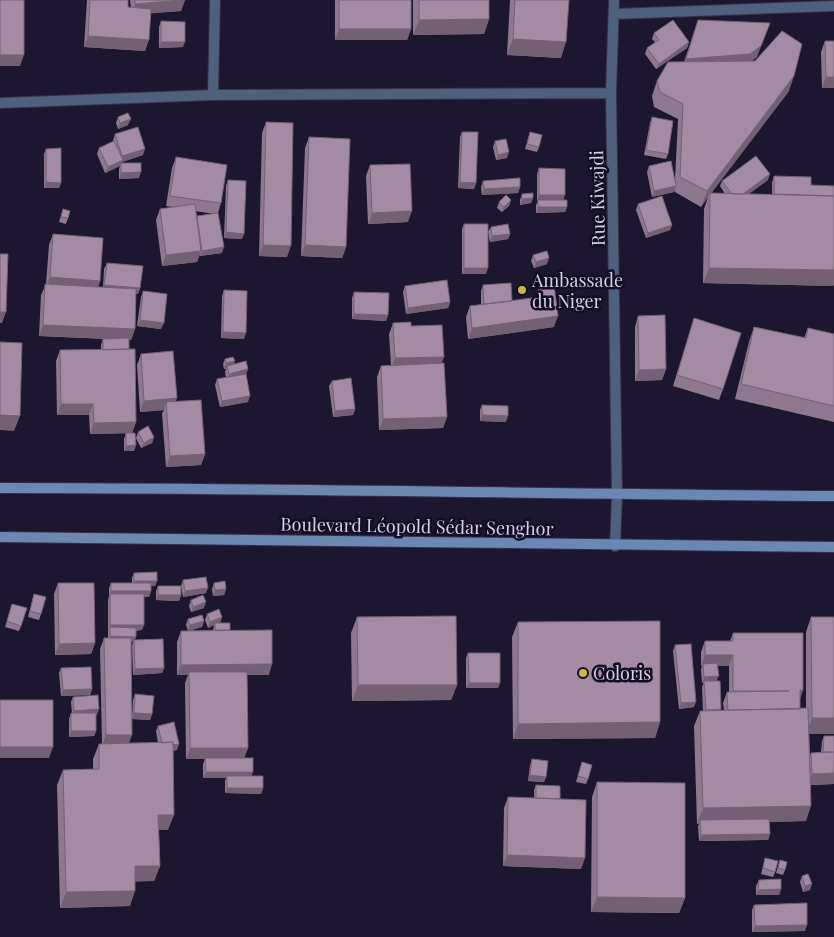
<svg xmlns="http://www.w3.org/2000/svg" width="834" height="937" viewBox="0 0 834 937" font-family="'Playfair Display',serif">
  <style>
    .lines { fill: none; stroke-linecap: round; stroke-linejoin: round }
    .street-casing { stroke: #363048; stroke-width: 12 }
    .secondary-casing { stroke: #363048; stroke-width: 12 }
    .street { stroke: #4f607a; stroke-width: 10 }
    .secondary { stroke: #6c88b2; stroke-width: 10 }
    .wall { fill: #8d788d; fill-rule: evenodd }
    .shaded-wall { fill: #736173 }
    .building { fill: #a48ba4; stroke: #736173 }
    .poi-dot { fill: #cbba39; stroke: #130d24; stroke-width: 2 }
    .labels { text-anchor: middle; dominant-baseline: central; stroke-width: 5; stroke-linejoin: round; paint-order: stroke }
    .street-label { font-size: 18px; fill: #d3d0e2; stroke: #130d24 }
    .poi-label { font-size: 18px; fill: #d3d0e2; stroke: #130d24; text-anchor: start }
  </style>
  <rect width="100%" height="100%" fill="#1c162f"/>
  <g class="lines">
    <defs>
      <path id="street" d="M614,0L611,93L617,495L615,546
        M614,14L834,6
        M213,95L215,0
        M0,103L213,95L611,93"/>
      <path id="secondary" d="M0,488C278,488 556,494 834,496
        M0,537C278,538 556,546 834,547"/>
    </defs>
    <!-- street casing -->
    <use href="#street" class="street-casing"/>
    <!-- secondary casing -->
    <use href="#secondary" class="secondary-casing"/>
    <!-- street -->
    <use href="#street" class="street"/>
    <!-- secondary -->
    <use href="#secondary" class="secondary"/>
  </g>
  <!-- wall -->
  <path class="wall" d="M87,0H128V7L131,8L130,0H185L181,11L151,13L145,51L84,47Z
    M335,0H411V29L407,40H335Z
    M413,0H489V19L484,34L413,35Z
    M510,0H569L561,58L507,55Z
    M698,20L757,57L751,61L789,91L711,193L725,194L720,186L722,181L768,180L748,194H772V182L774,176L811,185L834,186V284L833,286L703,283L704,209L708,197L701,207L675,192V190L674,192L652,197L647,172L649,166L675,180L678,119L654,107L652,96L657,81L684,62Z
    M161,21L183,47L159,48V27Z
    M654,33L689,42L687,48L656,69L645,54L647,48L655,42L652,39Z
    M825,41H834V88H822L821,52Z
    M118,117L128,125L118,129L116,123Z
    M652,117L668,154L666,159L644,155L650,123Z
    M266,122L287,257L259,256L262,133Z
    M462,132L476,183L474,189L458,188L460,137Z
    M530,132L539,147L537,152L525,149Z
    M115,134L143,155L122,162V163L139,178L119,179V169L120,166L105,173L97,154L99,148L114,141L113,140Z
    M309,137L346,247L342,258L301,256L305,148Z
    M495,141L507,158L496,160L493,147Z
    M46,149L61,183L59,188H44V154Z
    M176,157L221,203L218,213L222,253L200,256V254L197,262L162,266L156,220L160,209L173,207L166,206L172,168ZM195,211L214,214L197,216L196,218Z
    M370,165L408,222L368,224L366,176Z
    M539,168L564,200L567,207L565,212L536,213V205L538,201H537V174Z
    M228,180L242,239L224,238L226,186Z
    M483,181L520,187L518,193L482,195L481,187Z
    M522,194L533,198L531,203L520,205V200Z
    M511,200L509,206L502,212L497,208L499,202Z
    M638,204L672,225L670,230L646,238L636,210Z
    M63,209L68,218L66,224L59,222Z
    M464,224L486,274H462V229Z
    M491,227L510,234L508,239L490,242L488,232Z
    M53,234L100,281L98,287H103L104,269L107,263L140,288L138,294L136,293L135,329L131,340H129V349L136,422L132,433L90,434L89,415H57L56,361L60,350H101V345L103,339H108L39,336L41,295L46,284L49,245Z
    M533,255L547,264L534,268L531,261Z
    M483,285L512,301L536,298L539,287L554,327L468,339L466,317L470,306L481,305V291Z
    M405,286L450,302L448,308L406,314L403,292Z
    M224,290L244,339L221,338L222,296Z
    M143,291L161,329L137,326L141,297Z
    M354,292L388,315L386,321L352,319V298Z
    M638,316L666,369L662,380L635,381V327Z
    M694,318L723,389L719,400L673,386Z
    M393,323L411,326L441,363L447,417L443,428L379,430L377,377L381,366L391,365L389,334Z
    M754,327L804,338L808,328L834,334V422L735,399L749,342Z
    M141,354L176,401L205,454L201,465L166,467L162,413L164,410L140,412L137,365Z
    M225,359L246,374L248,402L220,407L215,385L217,379L226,377L225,372L226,369H224L223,364Z
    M332,381L355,409L353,415L333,417L329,386Z
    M482,405L506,422L480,421V410Z
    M138,432L154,437L152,443L141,448L136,438Z
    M126,433L136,445L134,451H124V439Z
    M134,573L157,581L155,586H151V591L149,597H144L142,630L136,631L135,640L164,668L162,673L133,675L132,646L133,642H131L132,717L133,700L135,694L152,714L150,720L132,719L129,743H158L156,731L158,726L177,750L173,751L168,830H159L160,866L154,881H135L130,906L60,908L57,785L63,770L93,769V759L99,744H102L100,649L104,638H108V600L109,596V588L111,583H132V578Z
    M183,580L206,593L183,597L181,586Z
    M58,583L95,643L91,654L55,655L54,594Z
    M214,583L226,589L224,595L213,596L212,589Z
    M158,586L181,595L179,601L156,600V591Z
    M34,594L41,614L39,620L28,617Z
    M191,600L204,608L191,612L189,606Z
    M12,604L21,626L19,631L5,627Z
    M207,614L222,617L220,623L230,630L269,675H247L248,748L244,758L252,776L263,788L261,794L225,793V781L226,778H203V764L205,759H186L185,683L188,675H177V642L181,631H188L186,625L188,619L204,621L202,627L188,631L213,630L214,625L208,628L205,620Z
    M357,617L457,685L451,700L352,701L351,633Z
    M811,617H834L809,734L810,756L811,753L821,752L822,741L824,736H834V784L811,785L806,821L769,822L770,834L768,840L699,841L698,826L699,824H697L694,726L700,711H703L702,687L704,682L702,683L701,670L702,666H701V652L705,641H730L733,633L803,690L800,699V709L806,708V632ZM718,666H729V692H727L723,703L724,710H721L717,681Z
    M518,622L660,722L655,738L513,739L512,637Z
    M675,645L694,707L679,709L673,651Z
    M468,653L500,683L498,688H466V658Z
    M61,668L92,689L90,695L61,696L59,673Z
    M73,697L97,715H96V731L94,736L69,737V719L71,713H72L71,702Z
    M532,759L546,777L544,782L528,781L530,765Z
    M582,762L588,779L586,784L576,782Z
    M597,782L685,898L679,913L591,912L592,797Z
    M536,785L560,799L581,869L503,866L504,808L508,797L534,798V790Z
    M765,858L775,872L773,877L761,874Z
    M780,860L785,870L783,875L776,873Z
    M802,876L810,890L803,892L800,882Z
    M759,880L781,889L779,895H756V886Z
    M754,905L805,931L752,932V910Z"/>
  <!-- shaded-wall -->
  <path class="shaded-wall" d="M185,0L181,11L131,15L135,4Z
    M489,19L484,34L413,35L419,20Z
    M770,23L757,57L746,65L682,69L686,59Z
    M339,29H411L407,40H335Z
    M88,36L149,40L145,51L84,47Z
    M513,39L566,42L561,58L507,55Z
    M161,42H185L183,47L159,48Z
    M689,42L687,48L656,69L659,64Z
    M0,55H24L20,66H0Z
    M794,76L789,91L710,195V193L708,197L701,207L707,191Z
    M826,77H834V88H822Z
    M131,119L128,125L118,129L120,123Z
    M145,149L143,155L122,162L121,165V163L120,166L105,173L108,167L121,161L122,156Z
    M509,152L507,158L496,160L498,155Z
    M141,172L139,178L119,179L121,173Z
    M770,174L768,180L734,205L736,199Z
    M46,182L61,183L59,188H44Z
    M460,182L476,183L474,189L458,188Z
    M676,186L674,192L652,197L654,191Z
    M520,187L518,193L482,195L484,189Z
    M539,195H565L563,201H537Z
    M533,198L531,203L520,205L522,199Z
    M511,200L509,206L502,212L504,207Z
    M538,207H567L565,212L536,213Z
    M412,211L408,222L368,224L372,213Z
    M672,225L670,230L646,238L648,233Z
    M226,232L244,234L242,239L224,238Z
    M510,234L508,239L490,242L492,236Z
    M263,245L291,246L287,257L259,256Z
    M305,245L346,247L342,258L301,256Z
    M224,247L222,253L200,256L202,251Z
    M201,251L197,262L162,266L166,255Z
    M549,258L547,264L534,268L536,262Z
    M464,268H488L486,274H462Z
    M709,268L834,270V284L833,286L703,283Z
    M50,277L100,281L96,292L46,288Z
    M104,285L140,288L138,294L102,291Z
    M450,302L448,308L406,314L408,308Z
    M0,312H6L2,323H0Z
    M354,314L388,315L386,321L352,319Z
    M558,316L554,327L468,339L472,328Z
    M140,320L164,323L161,329L137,326Z
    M43,325L135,329L131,340L39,336Z
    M223,332L246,333L244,339L221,338Z
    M444,357L440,368L391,369L395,358Z
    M235,361L233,367L227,366L226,369H224L226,363Z
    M248,369L246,375L227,379L229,374Z
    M666,369L662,380L635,381L639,370Z
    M250,396L248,402L220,407L222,401Z
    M177,398L173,409L166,402L164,410L140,412L144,401Z
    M61,404H93L89,415H57Z
    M355,409L353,415L333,417L335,411Z
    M0,415L20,416L14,431L0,430Z
    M482,415L508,416L506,422L480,421Z
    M447,417L443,428L379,430L383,419Z
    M136,422L132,433L90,434L94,423Z
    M154,437L152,443L141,448L144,443Z
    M136,445L134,451H124L126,446Z
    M205,454L201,465L166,467L170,456Z
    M134,581H157L155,586L132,587Z
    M208,588L206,593L183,597L185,591Z
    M226,589L224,595L213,596L215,590Z
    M111,591H151L149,597H110Z
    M158,595H181L179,601L156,600Z
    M206,602L204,608L191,612L193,607Z
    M222,617L220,623H215L214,625L208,628L210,622Z
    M204,621L202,627L188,631L190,625Z
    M110,625H144L142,630L110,631V627L108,631Z
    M110,636L136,637L134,642V640L133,642H108Z
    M95,643L91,654L55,655L59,644Z
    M705,655H733L729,666H703V664L702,666H701Z
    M272,664L269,675H189V672L188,675H177L181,665Z
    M164,668L162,673L133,675L135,669Z
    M719,676L716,681L702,683L704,677Z
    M469,683H500L498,688H466Z
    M358,685H457L451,700L352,701Z
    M92,689L90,695L61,696L63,690Z
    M800,690H803L799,701Z
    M696,702L694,707L679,709L681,703Z
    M99,709L97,715L72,717L74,711Z
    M134,713L152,714L150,720L132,719Z
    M812,718H834V734H806Z
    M660,722L655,738L513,739L518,724Z
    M71,731H96L94,736L69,737Z
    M106,735H132L128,746H102Z
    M179,744L177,750L161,753L163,747Z
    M0,747H53L49,758H0Z
    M190,748H248L244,759H186Z
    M206,772H253L251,777L227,776L226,778H203Z
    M834,773V784L808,785L812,774Z
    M530,775L546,777L544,782L528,781Z
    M227,788H263L261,794L225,793Z
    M811,806L806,821L700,824V820L699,824H697L703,808Z
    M158,815H174L168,830H153Z
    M770,834L768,840L699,841L701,835Z
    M507,855L585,858L581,869L503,866Z
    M135,866H160L154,881L129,882Z
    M812,884L810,890L803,892L805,886Z
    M781,889L779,895H756L758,890Z
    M135,891L130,906L60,908L66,892Z
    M597,897L685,898L679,913L591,912Z
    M807,925L805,931L752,932L755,926Z"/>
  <!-- building -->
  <path class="building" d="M0,0H24V55H0Z
    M90,0H128V7L151,9L149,40L88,36Z
    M135,0H182L135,4Z
    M339,0H411V29H339Z
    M419,0H489V19L419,20Z
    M515,0H569L566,42L513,39Z
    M673,20L689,42L659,64L647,48L659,40L654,33Z
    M698,20L770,23L761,46L750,54L686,59Z
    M161,21L185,22V42H161Z
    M782,31L802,44L794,76L707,191L680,177L683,104L660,92L657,81L668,62L755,61Z
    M825,41H834V77H826Z
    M128,113L131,119L120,123L118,117Z
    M652,117L673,121L668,154L646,150Z
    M266,122L293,123L291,246L263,245Z
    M138,127L145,149L122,156L115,134Z
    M462,132H478L476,183L460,182Z
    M530,132L542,135L539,147L527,144Z
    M309,137L350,139L346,247L305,245Z
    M506,139L509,152L498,155L495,141Z
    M114,141L123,160L108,167L99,148Z
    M61,148V183L46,182V149Z
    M756,156L770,174L743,194H732L722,181Z
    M176,157L227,165L221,203L170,196Z
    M671,161L676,186L654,191L649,166Z
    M121,163H141V172L121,173Z
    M410,164L412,211L372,213L370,165Z
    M539,168L565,169V195H539Z
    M774,176L811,177V185L834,186V196L774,194Z
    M520,178V187L484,189L483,181Z
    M228,180L246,181L244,234L226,232Z
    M533,193V198L522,199V194Z
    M710,193L834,196V270L709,268Z
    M506,195L511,200L504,207L499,202Z
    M662,196L672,225L648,233L638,204Z
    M538,200H567V207H538Z
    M195,204L201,251L166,255L160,209Z
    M63,209L70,211L68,218L61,217Z
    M218,213L224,247L202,251L197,216Z
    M464,224H488V268H464Z
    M508,224L510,234L492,236L491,227Z
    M53,234L103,238L100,281L50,277Z
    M547,251L549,258L536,262L533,255Z
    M0,254H8L6,312H0Z
    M107,263L143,266L140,288L104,285Z
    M447,280L450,302L408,308L405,286Z
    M511,283L512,301L484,304L483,285Z
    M45,284L136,289L135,329L43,325Z
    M554,285L558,316L472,328L470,306L540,297L539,287Z
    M224,290L247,291L246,333L223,332Z
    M143,291L167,294L164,323L140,320Z
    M354,292L389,293L388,315L354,314Z
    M665,315L666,369L639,370L638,316Z
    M694,318L741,333L723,389L677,375Z
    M411,322V326L442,325L444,357L395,358L393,323Z
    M754,327L806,338L808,328L834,334V406L741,384Z
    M129,338V349L103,350V339Z
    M0,342L22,343L20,416L0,415Z
    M135,349L136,422L94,423L93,404H61L60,350Z
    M173,351L177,398L144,401L141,354Z
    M233,357L235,361L226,363L225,359Z
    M246,361L248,369L229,374L227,366Z
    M444,363L447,417L383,419L381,366Z
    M246,374L250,396L222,401L217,379Z
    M351,378L355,409L335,411L332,381Z
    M201,400L205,454L170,456L166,402Z
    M482,405L508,406V416L482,415Z
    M148,426L154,437L144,443L138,432Z
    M126,433H135L136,445L126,446Z
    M157,572V581H134V573Z
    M206,577L208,588L185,591L183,580Z
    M225,581L226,589L215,590L214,583Z
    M58,583H94L95,643L59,644Z
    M111,583H151V591H111Z
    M158,586H181V595H158Z
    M34,594L46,597L41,614L30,611Z
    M110,594H144V625H110Z
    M203,595L206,602L193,607L191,600Z
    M12,604L27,608L21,626L7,621Z
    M219,609L222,617L210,622L207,614Z
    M202,615L204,621L190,625L188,619Z
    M456,616L457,685H358L357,617Z
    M811,617H834V718H812Z
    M660,621V722L518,724V622Z
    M215,623H230V630H215Z
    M110,627L136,628V637L110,636Z
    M272,630V664L181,665V631Z
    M733,633H803V690H800V709L728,710L727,692L789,691H733V655H705V641H733Z
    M104,638H131L132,735H106Z
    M163,639L164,668L135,669L134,640Z
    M691,644L696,702L681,703L675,645Z
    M468,653H500V683H469Z
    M717,663L719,676L704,677L703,664Z
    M91,667L92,689L63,690L61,668Z
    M189,672H247L248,748H190Z
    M704,681H720L721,709L706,710Z
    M135,694L154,696L152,714L134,713Z
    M98,695L99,709L74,711L73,697Z
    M0,700H53V747H0Z
    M808,708L811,806L703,808L700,711Z
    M71,713H96V731H71Z
    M174,722L179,744L173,745V742L162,743L158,726Z
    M824,736H834V752H823Z
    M173,742L174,815H158L160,866H135V891L66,892L63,770L99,769V744Z
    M834,752V773L812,774L811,753Z
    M205,758H253V772H206Z
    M532,759L548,761L546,777L530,775Z
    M582,762L592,765L588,779L578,776Z
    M227,776H263V788H227Z
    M597,782L685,783V898L597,897Z
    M536,785L560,786V799L536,798Z
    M508,797L586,800L585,858L507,855Z
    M769,819L770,834L701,835L700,820Z
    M765,858L778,861L775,872L763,868Z
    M780,860L787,862L785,870L778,868Z
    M808,874L812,884L805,886L802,876Z
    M781,879V889L758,890L759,880Z
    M807,903V925L755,926L754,905Z"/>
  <!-- markers -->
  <g class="poi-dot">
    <circle cx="522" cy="290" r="5"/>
    <circle cx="583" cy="673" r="5"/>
  </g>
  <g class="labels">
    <!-- street labels -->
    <g class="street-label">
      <text transform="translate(597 198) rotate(-91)">Rue Kiwajdi</text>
      <text transform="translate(417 526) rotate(1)">Boulevard Léopold Sédar Senghor</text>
    </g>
    <!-- poi labels -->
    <g class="poi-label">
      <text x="532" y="280">Ambassade<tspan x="532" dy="21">du Niger</tspan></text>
      <text x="593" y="673">Coloris</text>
    </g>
  </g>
</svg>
